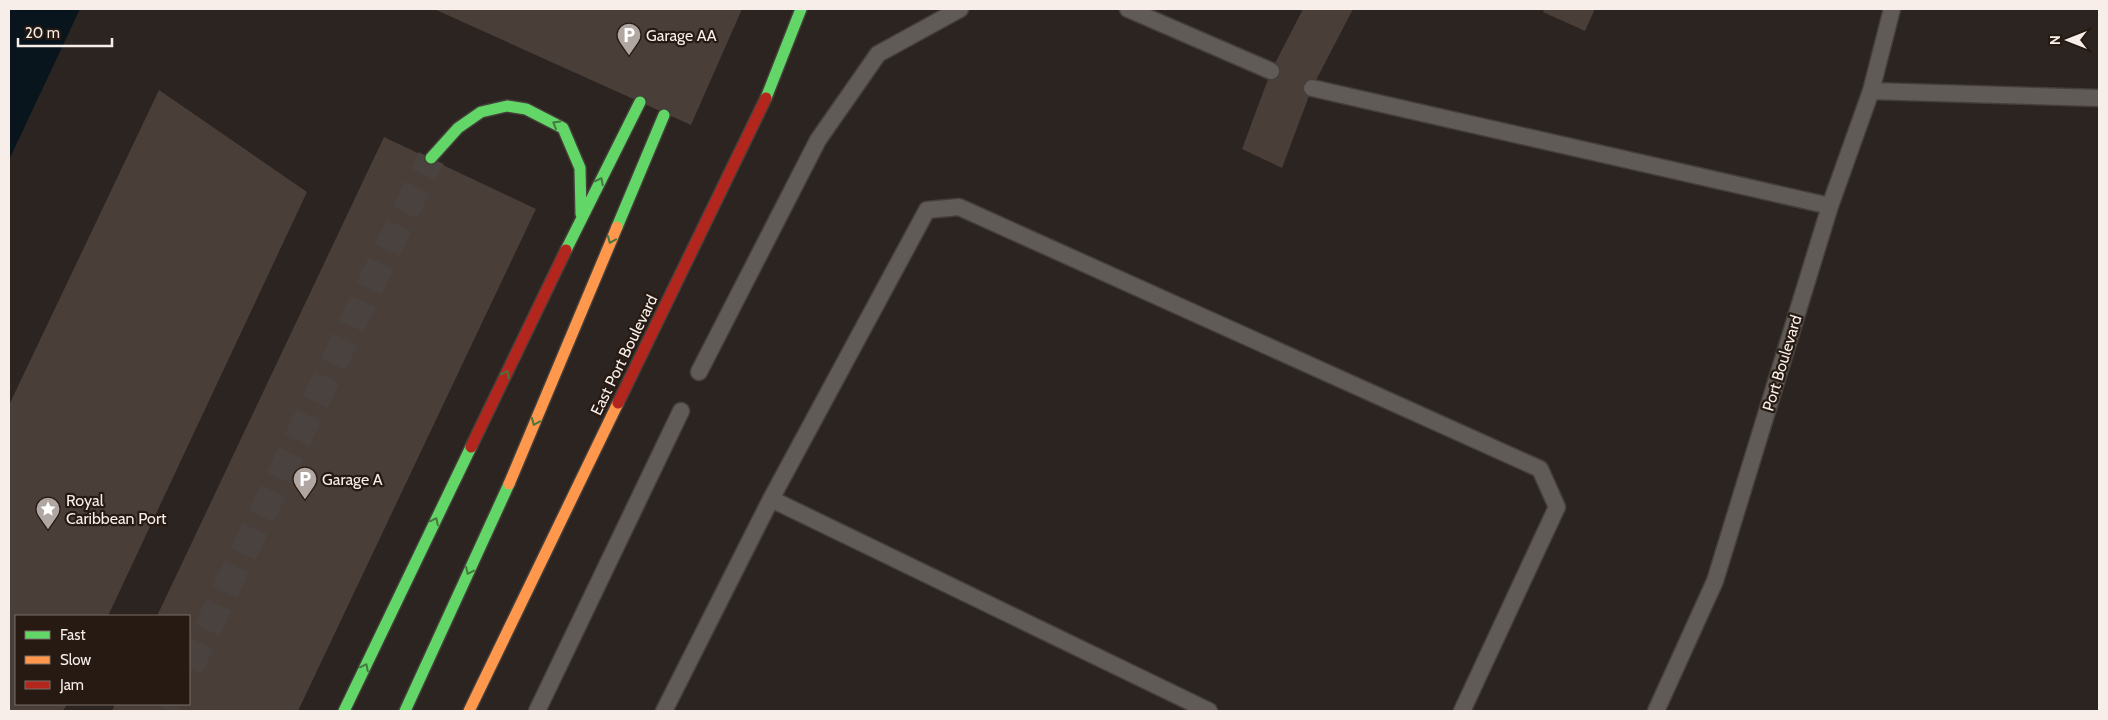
<svg xmlns="http://www.w3.org/2000/svg" width="2108" height="720" viewBox="0 0 2108 720" font-family="Cabin,sans-serif">
  <style>
    .water { fill: #08151d }
    .building { fill: #493e38 }
    .lines { fill: none; stroke-linecap: round; stroke-linejoin: round }
    .secondary-tunnel { stroke: #4a423f; stroke-width: 28; stroke-dasharray: 28 14; stroke-linecap: butt }
    .lane-casing { stroke: #443f3b; stroke-width: 19 }
    .fast-casing { stroke: #443f3b; stroke-width: 14 }
    .slow-casing { stroke: #443f3b; stroke-width: 14 }
    .jam-casing { stroke: #443f3b; stroke-width: 14 }
    .lane { stroke: #615b58; stroke-width: 16 }
    .fast { stroke: #63d668; stroke-width: 11 }
    .slow { stroke: #ff974d; stroke-width: 11 }
    .jam { stroke: #b3261e; stroke-width: 11 }
    .oneway { stroke: #44783e }
    .labels { text-anchor: middle; dominant-baseline: central; stroke-width: 4.5; stroke-linejoin: round; paint-order: stroke }
    .poi-label { font-size: 16px; fill: #f7eee9; stroke: #261a13; text-anchor: start }
    .street-label { font-size: 16px; fill: #f7eee9; stroke: #261a13 }
  </style>
  <rect width="100%" height="100%" fill="#2b2421"/>
  <!-- water -->
  <path class="water" d="M9,9H80L9,160Z"/>
  <!-- building -->
  <path class="building" d="M434,9H742L691,125Z
    M1303,9H1353L1312,88L1282,168L1242,149L1271,71Z
    M1544,9H1595L1585,31L1543,12Z
    M159,90L307,192L108,616H16V704H67L63,711H9V405Z
    M384,137L536,209L298,711H112L115,704H189V616H157Z"/>
  <g class="lines">
    <!-- secondary-tunnel -->
    <path class="secondary-tunnel" d="M189,668L431,158
      M168,711L172,704"/>
    <defs>
      <path id="lane" d="M1128,9L1271,71
        M1312,88L1830,206
        M1871,91L2099,98
        M699,372L818,140L878,54L960,9
        M771,499L927,210L959,207L1540,469L1557,507L1462,711
        M537,711L681,411
        M664,711L771,499L1209,711
        M1656,711L1715,581L1830,206L1871,91L1892,9"/>
      <path id="fast" d="M766,98L801,9
        M431,158L458,128L481,112L507,106L526,109L563,128L580,168L581,214
        M617,227L664,115
        M566,250L640,102
        M344,711L471,447
        M405,711L509,484"/>
      <path id="slow" d="M509,484L617,227
        M469,711L618,403"/>
      <path id="jam" d="M618,403L766,98
        M471,447L566,250"/>
    </defs>
    <!-- lane casing -->
    <use href="#lane" class="lane-casing"/>
    <!-- fast casing -->
    <use href="#fast" class="fast-casing"/>
    <!-- slow casing -->
    <use href="#slow" class="slow-casing"/>
    <!-- jam casing -->
    <use href="#jam" class="jam-casing"/>
    <!-- lane -->
    <use href="#lane" class="lane"/>
    <!-- fast -->
    <use href="#fast" class="fast"/>
    <!-- slow -->
    <use href="#slow" class="slow"/>
    <!-- jam -->
    <use href="#jam" class="jam"/>
  </g>
  <!-- one-way arrows -->
  <defs><path id="oneway-chevron" d="M-2-3.5L2.5 0L-2 3.5" fill="none" stroke-width="1.6" stroke-linecap="round" stroke-linejoin="round" transform="scale(1.25)"/></defs>
  <g class="oneway">
    <use href="#oneway-chevron" transform="translate(556 124) rotate(-150)"/>
    <use href="#oneway-chevron" transform="translate(600 181) rotate(-63)"/>
    <use href="#oneway-chevron" transform="translate(611 240) rotate(113)"/>
    <use href="#oneway-chevron" transform="translate(506 374) rotate(-64)"/>
    <use href="#oneway-chevron" transform="translate(535 422) rotate(113)"/>
    <use href="#oneway-chevron" transform="translate(435 521) rotate(-64)"/>
    <use href="#oneway-chevron" transform="translate(469 571) rotate(115)"/>
    <use href="#oneway-chevron" transform="translate(365 667) rotate(-64)"/>
  </g>
  <!-- icons -->
  <defs>
    <symbol id="parking-pin" viewBox="-11 -11 22 30"><path d="M0 17L-7.5 6A9.5 9.5 0 1 1 7.5 6Z" fill="#b0a7a3" stroke="#261a13"/><path d="M-3.5-5.5H1a3.5 3.5 0 0 1 0 7H-1V5.5H-3.5ZM-1-3.4V-.6H.8a1.4 1.4 0 0 0 0-2.8Z" fill="#fff"/></symbol>
    <symbol id="sight-pin" viewBox="-11 -11 22 30"><path d="M0 17L-7.5 6A9.5 9.5 0 1 1 7.5 6Z" fill="#b0a7a3" stroke="#261a13"/><path d="M0-6L1.8-2.2L6-1.7L2.9 1.2L3.7 5.4L0 3.3L-3.7 5.4L-2.9 1.2L-6-1.7L-1.8-2.2Z" fill="#fff"/></symbol>
  </defs>
  <g fill-rule="evenodd">
    <use href="#parking-pin" x="615" y="21" width="28" height="38"/>
    <use href="#parking-pin" x="291" y="465" width="28" height="38"/>
    <use href="#sight-pin" x="34" y="495" width="28" height="38"/>
  </g>
  <g class="labels">
    <!-- poi labels -->
    <g class="poi-label">
      <text x="646" y="35">Garage AA</text>
      <text x="322" y="479">Garage A</text>
      <text x="66" y="500">Royal<tspan x="66" dy="18">Caribbean Port</tspan></text>
    </g>
    <!-- street labels -->
    <g class="street-label">
      <text transform="translate(624 355) rotate(-64)">East Port Boulevard</text>
      <text transform="translate(1782 363) rotate(-73)">Port Boulevard</text>
    </g>
  </g>
  <!-- border -->
  <rect width="2108" height="720" fill="none" stroke="#f7eee9" stroke-width="20"/>
  <!-- legend -->
  <rect x="15" y="615" width="175" height="90" fill="#261a13" stroke="#7a6f69"/>
  <rect x="25" y="631" width="25" height="8" fill="#63d668" stroke="#7a6f69"/>
  <text x="60" y="640" font-size="15" fill="#f7eee9">Fast</text>
  <rect x="25" y="656" width="25" height="8" fill="#ff974d" stroke="#7a6f69"/>
  <text x="60" y="665" font-size="15" fill="#f7eee9">Slow</text>
  <rect x="25" y="681" width="25" height="8" fill="#b3261e" stroke="#7a6f69"/>
  <text x="60" y="690" font-size="15" fill="#f7eee9">Jam</text>
  <!-- north arrow -->
  <g transform="translate(2068 40) rotate(270)" stroke="#261a13" stroke-width="4" paint-order="stroke">
  <path d="M0-4L9 19L0 12L-9 19Z" fill="#f7eee9"/>
  <text y="-8" font-size="14" font-weight="bold" text-anchor="middle" fill="#f7eee9">N</text>
  </g>
  <!-- scale -->
  <path d="M18 38v8h94v-8" fill="none" stroke="#f7eee9" stroke-width="2.5"/>
  <text x="25" y="38" font-size="15" fill="#f7eee9" stroke="#261a13" stroke-width="4" paint-order="stroke">20 m</text>
</svg>
